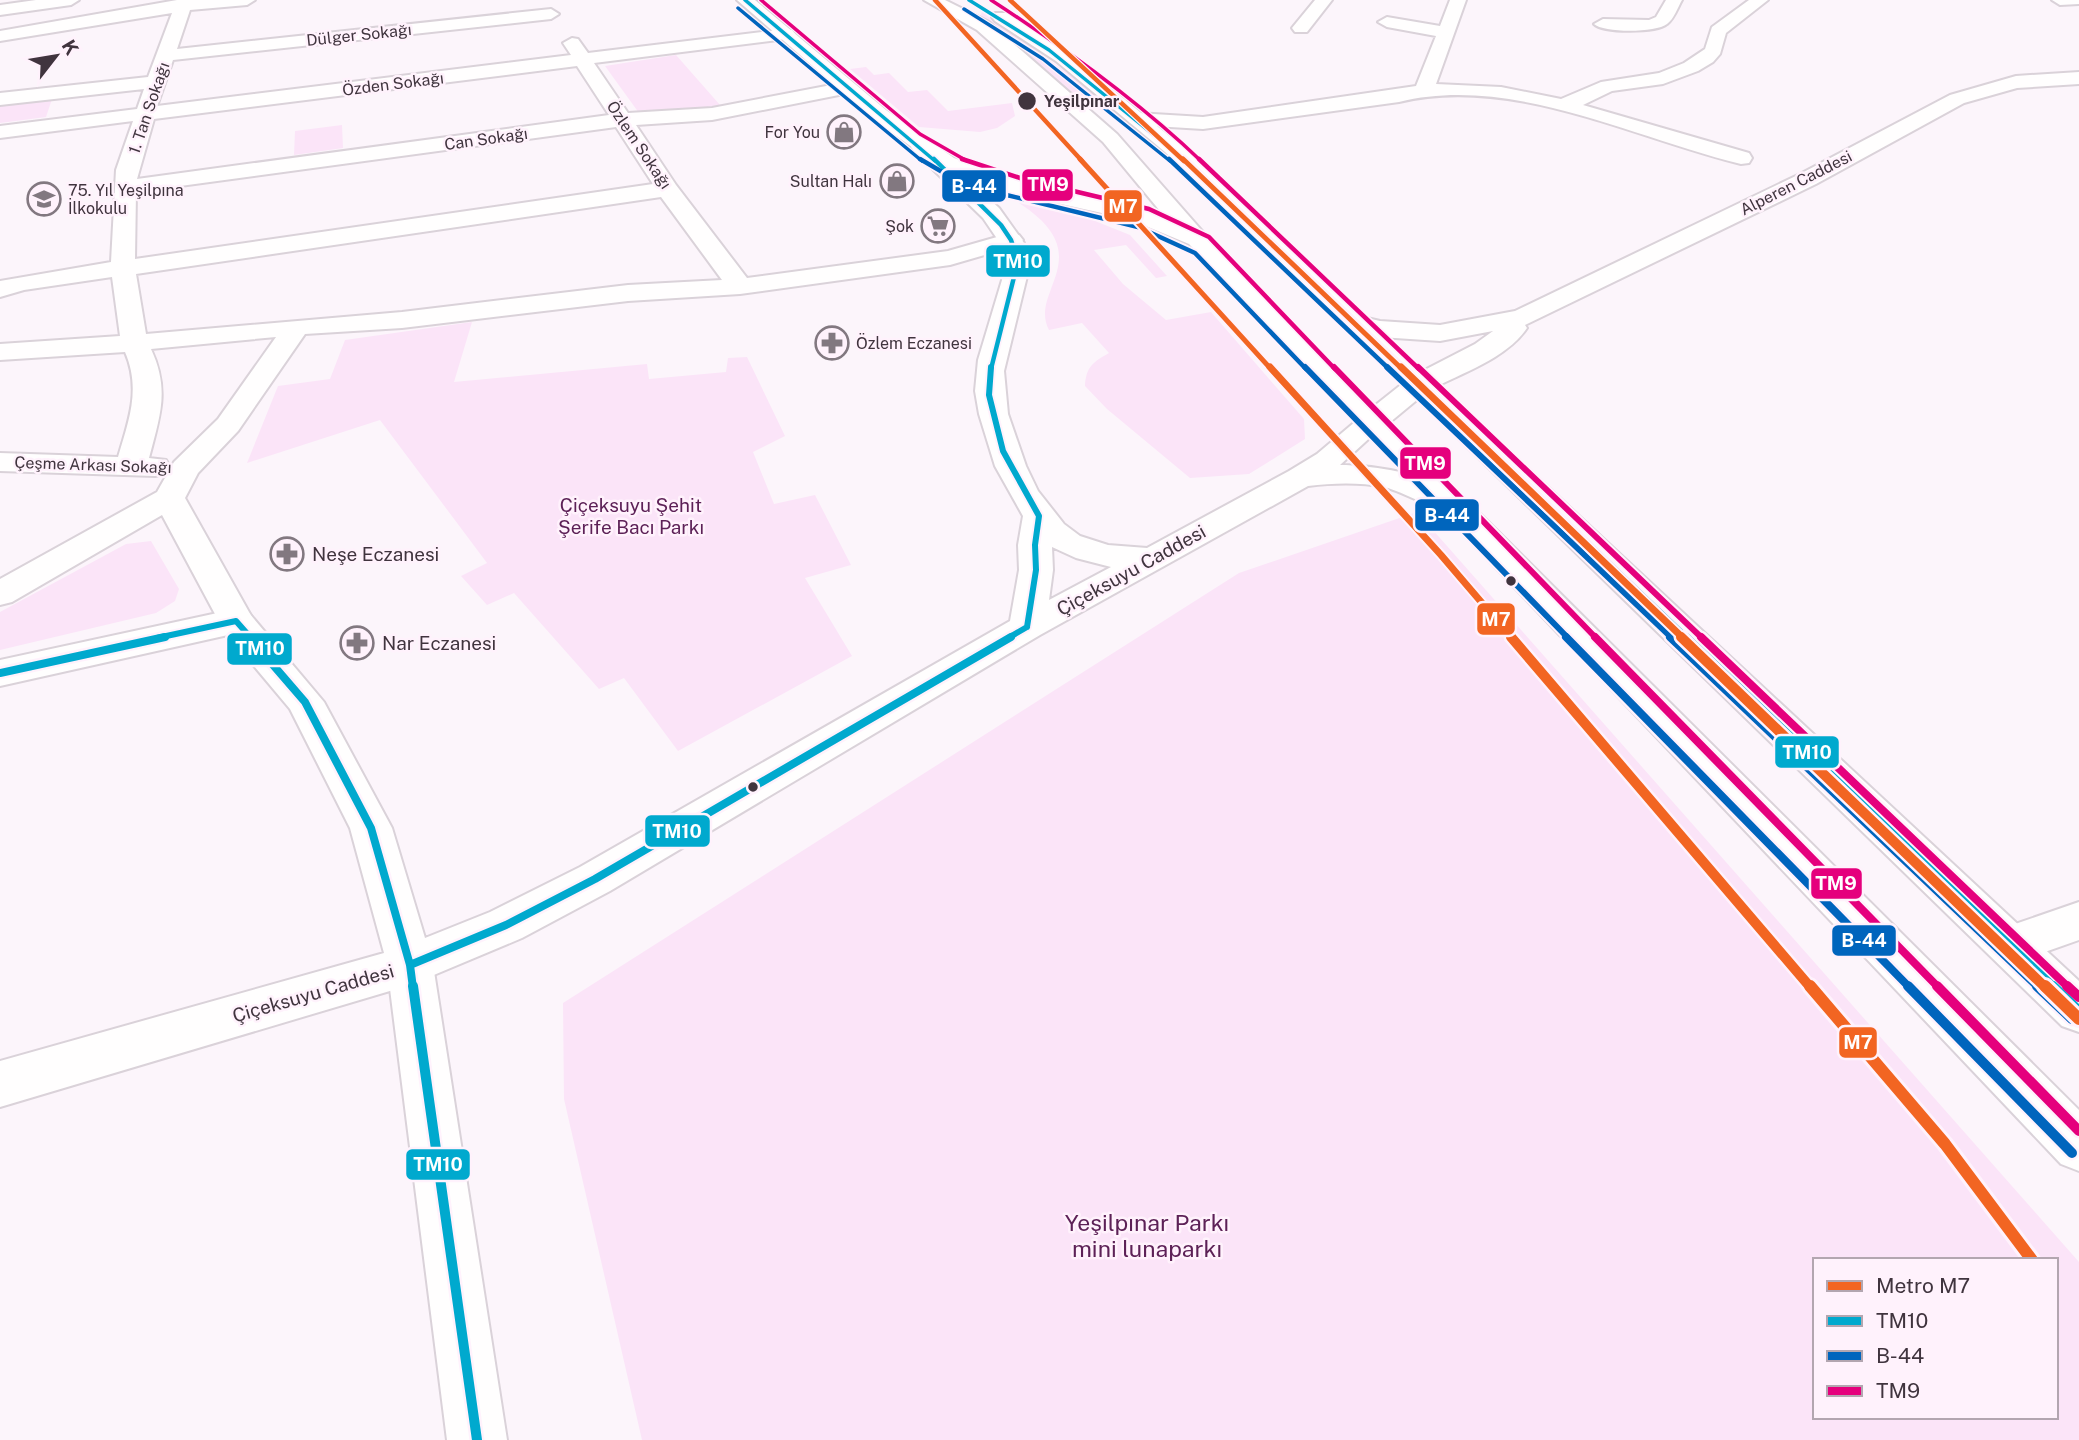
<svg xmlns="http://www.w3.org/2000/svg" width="2079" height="1440" viewBox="0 0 2079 1440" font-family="'Public Sans',sans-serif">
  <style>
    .green { fill: #fbe4f8; fill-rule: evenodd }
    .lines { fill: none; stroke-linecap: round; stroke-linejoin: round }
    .street-casing { stroke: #dad2d9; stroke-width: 4 }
    .secondary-casing { stroke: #dad2d9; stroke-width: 4 }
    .primary-casing { stroke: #dad2d9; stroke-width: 4 }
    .street { fill: #fffefe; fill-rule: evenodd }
    .secondary { fill: #fffefe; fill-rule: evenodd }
    .primary { fill: #fffefe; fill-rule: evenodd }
    .bus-1-far4-casing { stroke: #fff2fc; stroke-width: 6 }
    .bus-1-far3-casing { stroke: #fff2fc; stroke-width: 8 }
    .bus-1-far2-casing { stroke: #fff2fc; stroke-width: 10 }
    .bus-1-far1-casing { stroke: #fff2fc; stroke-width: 13 }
    .bus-1-casing { stroke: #fff2fc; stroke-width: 15 }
    .bus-2-far4-casing { stroke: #fff2fc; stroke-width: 6 }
    .bus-2-far3-casing { stroke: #fff2fc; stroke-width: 8 }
    .bus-2-far2-casing { stroke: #fff2fc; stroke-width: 10 }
    .bus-2-far1-casing { stroke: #fff2fc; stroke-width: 13 }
    .bus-2-casing { stroke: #fff2fc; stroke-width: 15 }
    .bus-3-far4-casing { stroke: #fff2fc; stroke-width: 6 }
    .bus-3-far3-casing { stroke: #fff2fc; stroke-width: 8 }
    .bus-3-far2-casing { stroke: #fff2fc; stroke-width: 10 }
    .bus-3-far1-casing { stroke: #fff2fc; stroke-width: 13 }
    .bus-3-casing { stroke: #fff2fc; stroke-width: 15 }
    .bus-1-far4 { stroke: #00a9ce; stroke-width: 3.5 }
    .bus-1-far3 { stroke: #00a9ce; stroke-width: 4.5 }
    .bus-1-far2 { stroke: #00a9ce; stroke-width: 6 }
    .bus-1-far1 { stroke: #00a9ce; stroke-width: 8 }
    .bus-1 { stroke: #00a9ce; stroke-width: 10 }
    .bus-2-far4 { stroke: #0065bd; stroke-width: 3.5 }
    .bus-2-far3 { stroke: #0065bd; stroke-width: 4.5 }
    .bus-2-far2 { stroke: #0065bd; stroke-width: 6 }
    .bus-2-far1 { stroke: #0065bd; stroke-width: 8 }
    .bus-2 { stroke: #0065bd; stroke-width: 10 }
    .bus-3-far4 { stroke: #e5007d; stroke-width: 3.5 }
    .bus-3-far3 { stroke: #e5007d; stroke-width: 4.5 }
    .bus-3-far2 { stroke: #e5007d; stroke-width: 6 }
    .bus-3-far1 { stroke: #e5007d; stroke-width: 8 }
    .bus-3 { stroke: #e5007d; stroke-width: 10 }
    .metro-1-far4-casing { stroke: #fff2fc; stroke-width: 7 }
    .metro-1-far3-casing { stroke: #fff2fc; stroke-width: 9 }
    .metro-1-far2-casing { stroke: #fff2fc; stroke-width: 11 }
    .metro-1-far1-casing { stroke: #fff2fc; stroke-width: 15 }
    .metro-1-casing { stroke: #fff2fc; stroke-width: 18 }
    .metro-1-far4 { stroke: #f26522; stroke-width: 4.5 }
    .metro-1-far3 { stroke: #f26522; stroke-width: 5 }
    .metro-1-far2 { stroke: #f26522; stroke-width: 7 }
    .metro-1-far1 { stroke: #f26522; stroke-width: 10 }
    .metro-1 { stroke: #f26522; stroke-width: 12 }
    .stop-dot { fill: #40343e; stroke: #fff2fc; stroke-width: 2.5 }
    .labels { text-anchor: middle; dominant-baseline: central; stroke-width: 5; stroke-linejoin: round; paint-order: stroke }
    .far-street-label { font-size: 16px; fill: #40343e; stroke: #fff2fc }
    .far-stop-label { font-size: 16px; font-weight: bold; fill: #40343e; stroke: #fff2fc; text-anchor: start }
    .far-poi-label { font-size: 16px; fill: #40343e; stroke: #fff2fc; text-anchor: end }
    .park-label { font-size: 19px; fill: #5d2157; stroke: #fff2fc }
    .poi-label { font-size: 19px; fill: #40343e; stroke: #fff2fc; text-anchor: start }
    .street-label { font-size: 19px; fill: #40343e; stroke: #fff2fc }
    .near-park-label { font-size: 23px; fill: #5d2157; stroke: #fff2fc }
    .line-badge { stroke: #fff2fc; stroke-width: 2.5 }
    .badge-label { font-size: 19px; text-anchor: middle; font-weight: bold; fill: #fff }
  </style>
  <rect width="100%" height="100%" fill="#fcf5fb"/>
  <!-- green -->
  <path class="green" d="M982,12L1087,87L1109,107V112L1089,107L980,16Z
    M676,55L720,105L662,115L639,113L605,66Z
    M866,67L874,75L889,73L908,92L927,90L948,111L1012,103L1015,116L997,128L980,132L919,127L850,69Z
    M53,96L46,117L0,123V103Z
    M342,125L343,148L294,155L295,131Z
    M1019,203L1095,221L1130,235L1167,276L1156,278L1126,245L1094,250L1123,284L1166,320L1211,312L1304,419L1305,439L1249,474L1190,478L1107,409L1085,386C1086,367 1093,362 1109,353L1082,323L1049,330C1028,291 1101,256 1019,203Z
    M472,322L454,382L647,364L649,379L726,372L728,358L747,357L785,436L753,452L774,504L815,495L851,565L805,578L852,656L678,751L624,678L599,689L514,593L487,605L461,576L487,563L380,420L247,463L278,386L330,379L345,340Z
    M1417,512L2079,1262V1440H642L564,1099L563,1003L1239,573ZM1815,1260H2056V1417H1815Z
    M151,541L179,589L175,601L156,613L0,650V612L126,544Z"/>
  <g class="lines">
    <defs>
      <path id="street" d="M177,0H255L247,5L190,10L177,49L551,9L559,14L551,19L173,60L157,106L571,55L563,43L572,38L578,39L588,53L786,29L792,30L795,34L786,39L594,63L628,113L712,108L847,82L854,84L857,88L854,92L712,120L636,125L676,185L747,278L948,251L1011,233L1019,235L1023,240L1019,245L950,265L740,294L628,301L402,328L305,334L238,431L198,473L185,498L254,621L249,629L236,633L223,629L162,515L12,602L0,605V579L157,492L174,462L218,419L276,337L151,349C170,390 160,416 149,458L166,460L170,467L166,474L155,476L0,471V453L118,457C129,420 141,389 125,352L0,360V344L120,336L112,277L24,290L0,297V281L111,262L116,170L133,121L0,138V126L137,109L144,89L0,105V93L148,77L172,13L0,41V31ZM577,66L609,115L137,179L154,119ZM616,127L653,184L135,259L136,192ZM661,197L722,280L628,285L402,312L146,334L136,274Z
        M1315,0H1332L1307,32H1295L1292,28Z
        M1450,0H1466L1436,84L1501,87L1561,99L1601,82L1659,73L1684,63L1705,49L1712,27L1749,0H1768L1726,33L1720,54L1713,62L1698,71L1663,84L1612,91L1583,105L1749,153L1752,158L1749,163L1741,164C1634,138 1511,74 1399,102L1203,129L1137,125L1130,123L1127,119L1130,115L1137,113L1203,117L1416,86L1436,36L1387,27L1378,22L1387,17L1440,26Z
        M1666,0H1682C1678,7 1674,19 1667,24C1656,33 1603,33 1594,24L1603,19L1649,20L1656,17Z
        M2052,0H2079V4L2060,5Z
        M2079,902V940L2011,964L1995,959L1988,945L1995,931Z
        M410,945L426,951L433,965L507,1440H447L387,965L394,951Z"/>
      <path id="secondary" d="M36,0H79L71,5L0,15V5Z
        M2079,72V84L2017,88L1964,103L1816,184L1525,325L1527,328C1507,358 1462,373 1431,389L1421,391L1411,389L1407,383L1411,377L1475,344L1493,331L1440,341L1380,337L1345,329L1341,323L1345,317L1354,315L1380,321L1440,325L1515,311L1800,174L1950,95L2016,76Z
        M921,141L928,143L999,208L1024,243L1029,268L1004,371L1008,414L1026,466L1038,491L1064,524L1080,536L1108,545L1147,548L1289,471L1317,454L1362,416L1372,413L1382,416L1387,422L1340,465C1369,465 1445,475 1462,500L1457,507C1432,513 1409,493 1384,487C1359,482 1333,483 1308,486L1040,635L610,891L522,938L410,985L0,1107V1061L384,953L350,828L290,709L228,635L0,686V660L236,609L249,613L324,702L392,828L425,938L490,912L580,867L1010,621L1019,570L1018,545L1023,516L995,466L979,414L975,391L978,360L1002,280L1005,258L1000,243L983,218L914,151L911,147L914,143ZM1052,547L1076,558L1111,567L1049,600L1053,570Z"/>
      <path id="primary" d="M737,0H755L886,110L954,158L1018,181L1107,200L1165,217L1103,142L977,30L924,0H945L989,22L1117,134L1210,240L1373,407L1402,384L1165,152L1056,61L995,21L992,17L995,13H1007L1068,53L1179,144L2079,981V1032L2062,1026L1418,399L1389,423L2079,1110V1171L2061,1164L1189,244L1129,219L1007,192L977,183L939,167L872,118Z"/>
    </defs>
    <!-- street casing -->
    <use href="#street" class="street-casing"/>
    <!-- secondary casing -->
    <use href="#secondary" class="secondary-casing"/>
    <!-- primary casing -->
    <use href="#primary" class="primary-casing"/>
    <!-- street -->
    <use href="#street" class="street"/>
    <!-- secondary -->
    <use href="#secondary" class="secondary"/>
    <!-- primary -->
    <use href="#primary" class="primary"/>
    <defs>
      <path id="bus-1-far4" d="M745,0L935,161
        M969,0L1049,50L1186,161"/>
      <path id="bus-1-far3" d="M934,159L1001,225L1011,240L1018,261L991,369
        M1184,159L1404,369"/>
      <path id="bus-1-far2" d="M991,367L989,395L1003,451L1039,516L1035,545L1036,570L1027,627
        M1402,367L1687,638
        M157,638L236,621L251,638
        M1008,638L1027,627"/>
      <path id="bus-1-far1" d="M249,637L305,702L371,828L410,965L413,988
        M1686,637L2055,988
        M0,673L165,637
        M410,965L506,925L595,879L1011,637"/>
      <path id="bus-1" d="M413,986L477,1440
        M2053,986L2079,1011"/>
      <path id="bus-2-far4" d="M738,8L922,161
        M964,9L1043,59L1170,161"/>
      <path id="bus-2-far3" d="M920,159L956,180L986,190L1138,227L1195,253L1306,369
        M1169,159L1389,369"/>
      <path id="bus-2-far2" d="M1305,367L1568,638
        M1387,367L1672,638"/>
      <path id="bus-2-far1" d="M1566,637L1910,988
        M1670,637L2039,988"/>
      <path id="bus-2" d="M1908,986L2072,1153
        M2037,986L2072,1019"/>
      <path id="bus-3-far4" d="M761,0L920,134L967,161
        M991,0C1065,48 1137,100 1201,161"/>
      <path id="bus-3-far3" d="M962,159L1023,179L1149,209L1209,237L1335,369
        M1199,159L1419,369"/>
      <path id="bus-3-far2" d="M1334,367L1596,638
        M1418,367L1702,638"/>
      <path id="bus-3-far1" d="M1595,637L1939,988
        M1701,637L2069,988"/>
      <path id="bus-3" d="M1937,986L2079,1131
        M2067,986L2079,997"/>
    </defs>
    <!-- bus-1-far4 casing -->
    <use href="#bus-1-far4" class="bus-1-far4-casing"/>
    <!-- bus-1-far3 casing -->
    <use href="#bus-1-far3" class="bus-1-far3-casing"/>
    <!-- bus-1-far2 casing -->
    <use href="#bus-1-far2" class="bus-1-far2-casing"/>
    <!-- bus-1-far1 casing -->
    <use href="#bus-1-far1" class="bus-1-far1-casing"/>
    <!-- bus-1 casing -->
    <use href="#bus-1" class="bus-1-casing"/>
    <!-- bus-2-far4 casing -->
    <use href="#bus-2-far4" class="bus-2-far4-casing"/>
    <!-- bus-2-far3 casing -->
    <use href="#bus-2-far3" class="bus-2-far3-casing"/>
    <!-- bus-2-far2 casing -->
    <use href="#bus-2-far2" class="bus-2-far2-casing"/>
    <!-- bus-2-far1 casing -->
    <use href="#bus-2-far1" class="bus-2-far1-casing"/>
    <!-- bus-2 casing -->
    <use href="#bus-2" class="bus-2-casing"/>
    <!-- bus-3-far4 casing -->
    <use href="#bus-3-far4" class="bus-3-far4-casing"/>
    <!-- bus-3-far3 casing -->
    <use href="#bus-3-far3" class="bus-3-far3-casing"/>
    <!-- bus-3-far2 casing -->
    <use href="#bus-3-far2" class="bus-3-far2-casing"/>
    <!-- bus-3-far1 casing -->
    <use href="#bus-3-far1" class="bus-3-far1-casing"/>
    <!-- bus-3 casing -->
    <use href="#bus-3" class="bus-3-casing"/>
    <!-- bus-1-far4 -->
    <use href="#bus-1-far4" class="bus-1-far4"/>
    <!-- bus-1-far3 -->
    <use href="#bus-1-far3" class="bus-1-far3"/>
    <!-- bus-1-far2 -->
    <use href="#bus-1-far2" class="bus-1-far2"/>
    <!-- bus-1-far1 -->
    <use href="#bus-1-far1" class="bus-1-far1"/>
    <!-- bus-1 -->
    <use href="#bus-1" class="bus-1"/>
    <!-- bus-2-far4 -->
    <use href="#bus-2-far4" class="bus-2-far4"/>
    <!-- bus-2-far3 -->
    <use href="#bus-2-far3" class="bus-2-far3"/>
    <!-- bus-2-far2 -->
    <use href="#bus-2-far2" class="bus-2-far2"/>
    <!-- bus-2-far1 -->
    <use href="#bus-2-far1" class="bus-2-far1"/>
    <!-- bus-2 -->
    <use href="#bus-2" class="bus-2"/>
    <!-- bus-3-far4 -->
    <use href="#bus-3-far4" class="bus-3-far4"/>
    <!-- bus-3-far3 -->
    <use href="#bus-3-far3" class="bus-3-far3"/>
    <!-- bus-3-far2 -->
    <use href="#bus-3-far2" class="bus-3-far2"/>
    <!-- bus-3-far1 -->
    <use href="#bus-3-far1" class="bus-3-far1"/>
    <!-- bus-3 -->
    <use href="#bus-3" class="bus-3"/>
    <defs>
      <path id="metro-1-far4" d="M935,0L1082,161
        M1010,0L1184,161"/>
      <path id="metro-1-far3" d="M1080,159L1271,369
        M1183,159L1402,369"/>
      <path id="metro-1-far2" d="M1270,367L1441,555L1512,638
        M1401,367L1683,638"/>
      <path id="metro-1-far1" d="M1511,637L1811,988
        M1681,637L2046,988"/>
      <path id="metro-1" d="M1810,986L1945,1144L2032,1260
        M2045,986L2079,1019"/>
    </defs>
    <!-- metro-1-far4 casing -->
    <use href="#metro-1-far4" class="metro-1-far4-casing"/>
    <!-- metro-1-far3 casing -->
    <use href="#metro-1-far3" class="metro-1-far3-casing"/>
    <!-- metro-1-far2 casing -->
    <use href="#metro-1-far2" class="metro-1-far2-casing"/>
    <!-- metro-1-far1 casing -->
    <use href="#metro-1-far1" class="metro-1-far1-casing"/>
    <!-- metro-1 casing -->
    <use href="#metro-1" class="metro-1-casing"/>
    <!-- metro-1-far4 -->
    <use href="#metro-1-far4" class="metro-1-far4"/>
    <!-- metro-1-far3 -->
    <use href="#metro-1-far3" class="metro-1-far3"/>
    <!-- metro-1-far2 -->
    <use href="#metro-1-far2" class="metro-1-far2"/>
    <!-- metro-1-far1 -->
    <use href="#metro-1-far1" class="metro-1-far1"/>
    <!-- metro-1 -->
    <use href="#metro-1" class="metro-1"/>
  </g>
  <!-- icons -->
  <defs>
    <symbol id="shop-ring" viewBox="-11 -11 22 22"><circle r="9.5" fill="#fff2fc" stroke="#827880" stroke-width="1.5"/><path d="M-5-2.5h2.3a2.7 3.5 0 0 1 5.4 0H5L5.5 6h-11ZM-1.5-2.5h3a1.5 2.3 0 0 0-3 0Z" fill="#827880"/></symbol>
    <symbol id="school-ring" viewBox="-11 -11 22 22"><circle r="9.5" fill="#fff2fc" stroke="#827880" stroke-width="1.5"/><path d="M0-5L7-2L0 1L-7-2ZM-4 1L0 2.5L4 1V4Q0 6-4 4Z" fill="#827880"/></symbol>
    <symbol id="supermarket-ring" viewBox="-11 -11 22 22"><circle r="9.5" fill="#fff2fc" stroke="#827880" stroke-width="1.5"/><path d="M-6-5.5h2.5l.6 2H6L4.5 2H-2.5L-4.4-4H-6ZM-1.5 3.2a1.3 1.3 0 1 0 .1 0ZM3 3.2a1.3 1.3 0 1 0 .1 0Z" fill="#827880"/></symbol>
    <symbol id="pharmacy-ring" viewBox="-11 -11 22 22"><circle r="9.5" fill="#fff2fc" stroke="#827880" stroke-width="1.5"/><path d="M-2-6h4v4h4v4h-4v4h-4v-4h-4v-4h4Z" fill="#827880"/></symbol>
  </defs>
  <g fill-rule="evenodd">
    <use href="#shop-ring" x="825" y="113" width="38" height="38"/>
    <use href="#shop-ring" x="878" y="162" width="38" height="38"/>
    <use href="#school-ring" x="25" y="180" width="38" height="38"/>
    <use href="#supermarket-ring" x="919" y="207" width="38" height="38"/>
    <use href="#pharmacy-ring" x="813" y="324" width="38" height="38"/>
    <use href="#pharmacy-ring" x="268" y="535" width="38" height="38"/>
    <use href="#pharmacy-ring" x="338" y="624" width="38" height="38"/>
  </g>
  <!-- markers -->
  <g class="stop-dot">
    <circle cx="1027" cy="101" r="10"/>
    <circle cx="1511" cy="581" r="6"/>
    <circle cx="753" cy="787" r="6"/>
  </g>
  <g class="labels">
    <!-- far-street labels -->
    <g class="far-street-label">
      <text transform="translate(359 35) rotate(-6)">Dülger Sokağı</text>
      <text transform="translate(393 84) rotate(-7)">Özden Sokağı</text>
      <text transform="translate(149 108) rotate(-71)">1. Tan Sokağı</text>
      <text transform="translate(486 139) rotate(-8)">Can Sokağı</text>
      <text transform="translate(639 145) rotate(56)">Özlem Sokağı</text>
      <text transform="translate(1796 183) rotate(-27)">Alperen Caddesi</text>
      <text transform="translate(93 465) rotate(2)">Çeşme Arkası Sokağı</text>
    </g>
    <!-- far-stop labels -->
    <g class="far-stop-label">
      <text x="1044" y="101">Yeşilpınar</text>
    </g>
    <!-- far-poi labels -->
    <g class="far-poi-label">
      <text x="820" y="132">For You</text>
      <text x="872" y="181">Sultan Halı</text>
      <text x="68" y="190" text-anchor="start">75. Yıl Yeşilpına<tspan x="68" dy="18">İlkokulu</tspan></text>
      <text x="914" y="226">Şok</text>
      <text x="856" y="343" text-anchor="start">Özlem Eczanesi</text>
    </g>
    <!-- park labels -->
    <g class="park-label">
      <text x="631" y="505">Çiçeksuyu Şehit<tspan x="631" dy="22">Şerife Bacı Parkı</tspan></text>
    </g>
    <!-- poi labels -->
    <g class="poi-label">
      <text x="312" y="554">Neşe Eczanesi</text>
      <text x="382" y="643">Nar Eczanesi</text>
    </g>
    <!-- street labels -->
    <g class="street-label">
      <text transform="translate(1131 570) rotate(-29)">Çiçeksuyu Caddesi</text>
      <text transform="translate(313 993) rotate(-16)">Çiçeksuyu Caddesi</text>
    </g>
    <!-- near-park labels -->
    <g class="near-park-label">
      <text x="1147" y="1222">Yeşilpınar Parkı<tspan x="1147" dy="26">mini lunaparkı</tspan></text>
    </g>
  </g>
  <g class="line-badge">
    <rect x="1021" y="168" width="53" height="34" rx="7" fill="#e5007d"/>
    <rect x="941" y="169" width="66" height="34" rx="7" fill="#0065bd"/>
    <rect x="1103" y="189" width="40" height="34" rx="7" fill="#f26522"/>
    <rect x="985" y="244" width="66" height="34" rx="7" fill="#00a9ce"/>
    <rect x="1399" y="446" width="53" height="34" rx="7" fill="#e5007d"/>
    <rect x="1414" y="498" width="66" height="34" rx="7" fill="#0065bd"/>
    <rect x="1476" y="602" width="40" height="34" rx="7" fill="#f26522"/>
    <rect x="226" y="632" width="67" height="34" rx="7" fill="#00a9ce"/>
    <rect x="1774" y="735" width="66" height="34" rx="7" fill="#00a9ce"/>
    <rect x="644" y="814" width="67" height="34" rx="7" fill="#00a9ce"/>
    <rect x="1810" y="867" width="53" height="33" rx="7" fill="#e5007d"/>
    <rect x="1831" y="924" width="66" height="33" rx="7" fill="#0065bd"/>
    <rect x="1838" y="1026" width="40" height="33" rx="7" fill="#f26522"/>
    <rect x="405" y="1148" width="66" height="33" rx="7" fill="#00a9ce"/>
  </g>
  <g class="badge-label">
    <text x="1048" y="191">TM9</text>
    <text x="974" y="193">B-44</text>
    <text x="1123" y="213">M7</text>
    <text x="1018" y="268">TM10</text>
    <text x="1425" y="470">TM9</text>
    <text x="1447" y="522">B-44</text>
    <text x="1496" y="626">M7</text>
    <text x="260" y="655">TM10</text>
    <text x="1807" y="759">TM10</text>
    <text x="677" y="838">TM10</text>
    <text x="1836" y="890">TM9</text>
    <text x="1864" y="947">B-44</text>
    <text x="1858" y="1049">M7</text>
    <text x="438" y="1171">TM10</text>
  </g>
  <!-- legend -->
  <rect x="1813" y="1258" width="245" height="161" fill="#fff2fc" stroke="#b3a6b0" stroke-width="2"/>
  <rect x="1827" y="1281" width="35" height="10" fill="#f26522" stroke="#b3a6b0" stroke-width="2"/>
  <text x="1876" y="1293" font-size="21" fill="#40343e">Metro M7</text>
  <rect x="1827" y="1316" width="35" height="10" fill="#00a9ce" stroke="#b3a6b0" stroke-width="2"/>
  <text x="1876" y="1328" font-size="21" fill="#40343e">TM10</text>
  <rect x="1827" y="1351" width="35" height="10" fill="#0065bd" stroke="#b3a6b0" stroke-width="2"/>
  <text x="1876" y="1363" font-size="21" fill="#40343e">B-44</text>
  <rect x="1827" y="1386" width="35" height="10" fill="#e5007d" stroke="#b3a6b0" stroke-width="2"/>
  <text x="1876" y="1398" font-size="21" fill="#40343e">TM9</text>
  <!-- north arrow -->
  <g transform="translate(56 56) rotate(59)" stroke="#fff2fc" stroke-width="5" paint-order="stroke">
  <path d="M0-5L12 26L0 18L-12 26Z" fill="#40343e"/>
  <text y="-10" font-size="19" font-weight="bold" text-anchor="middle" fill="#40343e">K</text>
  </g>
</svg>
